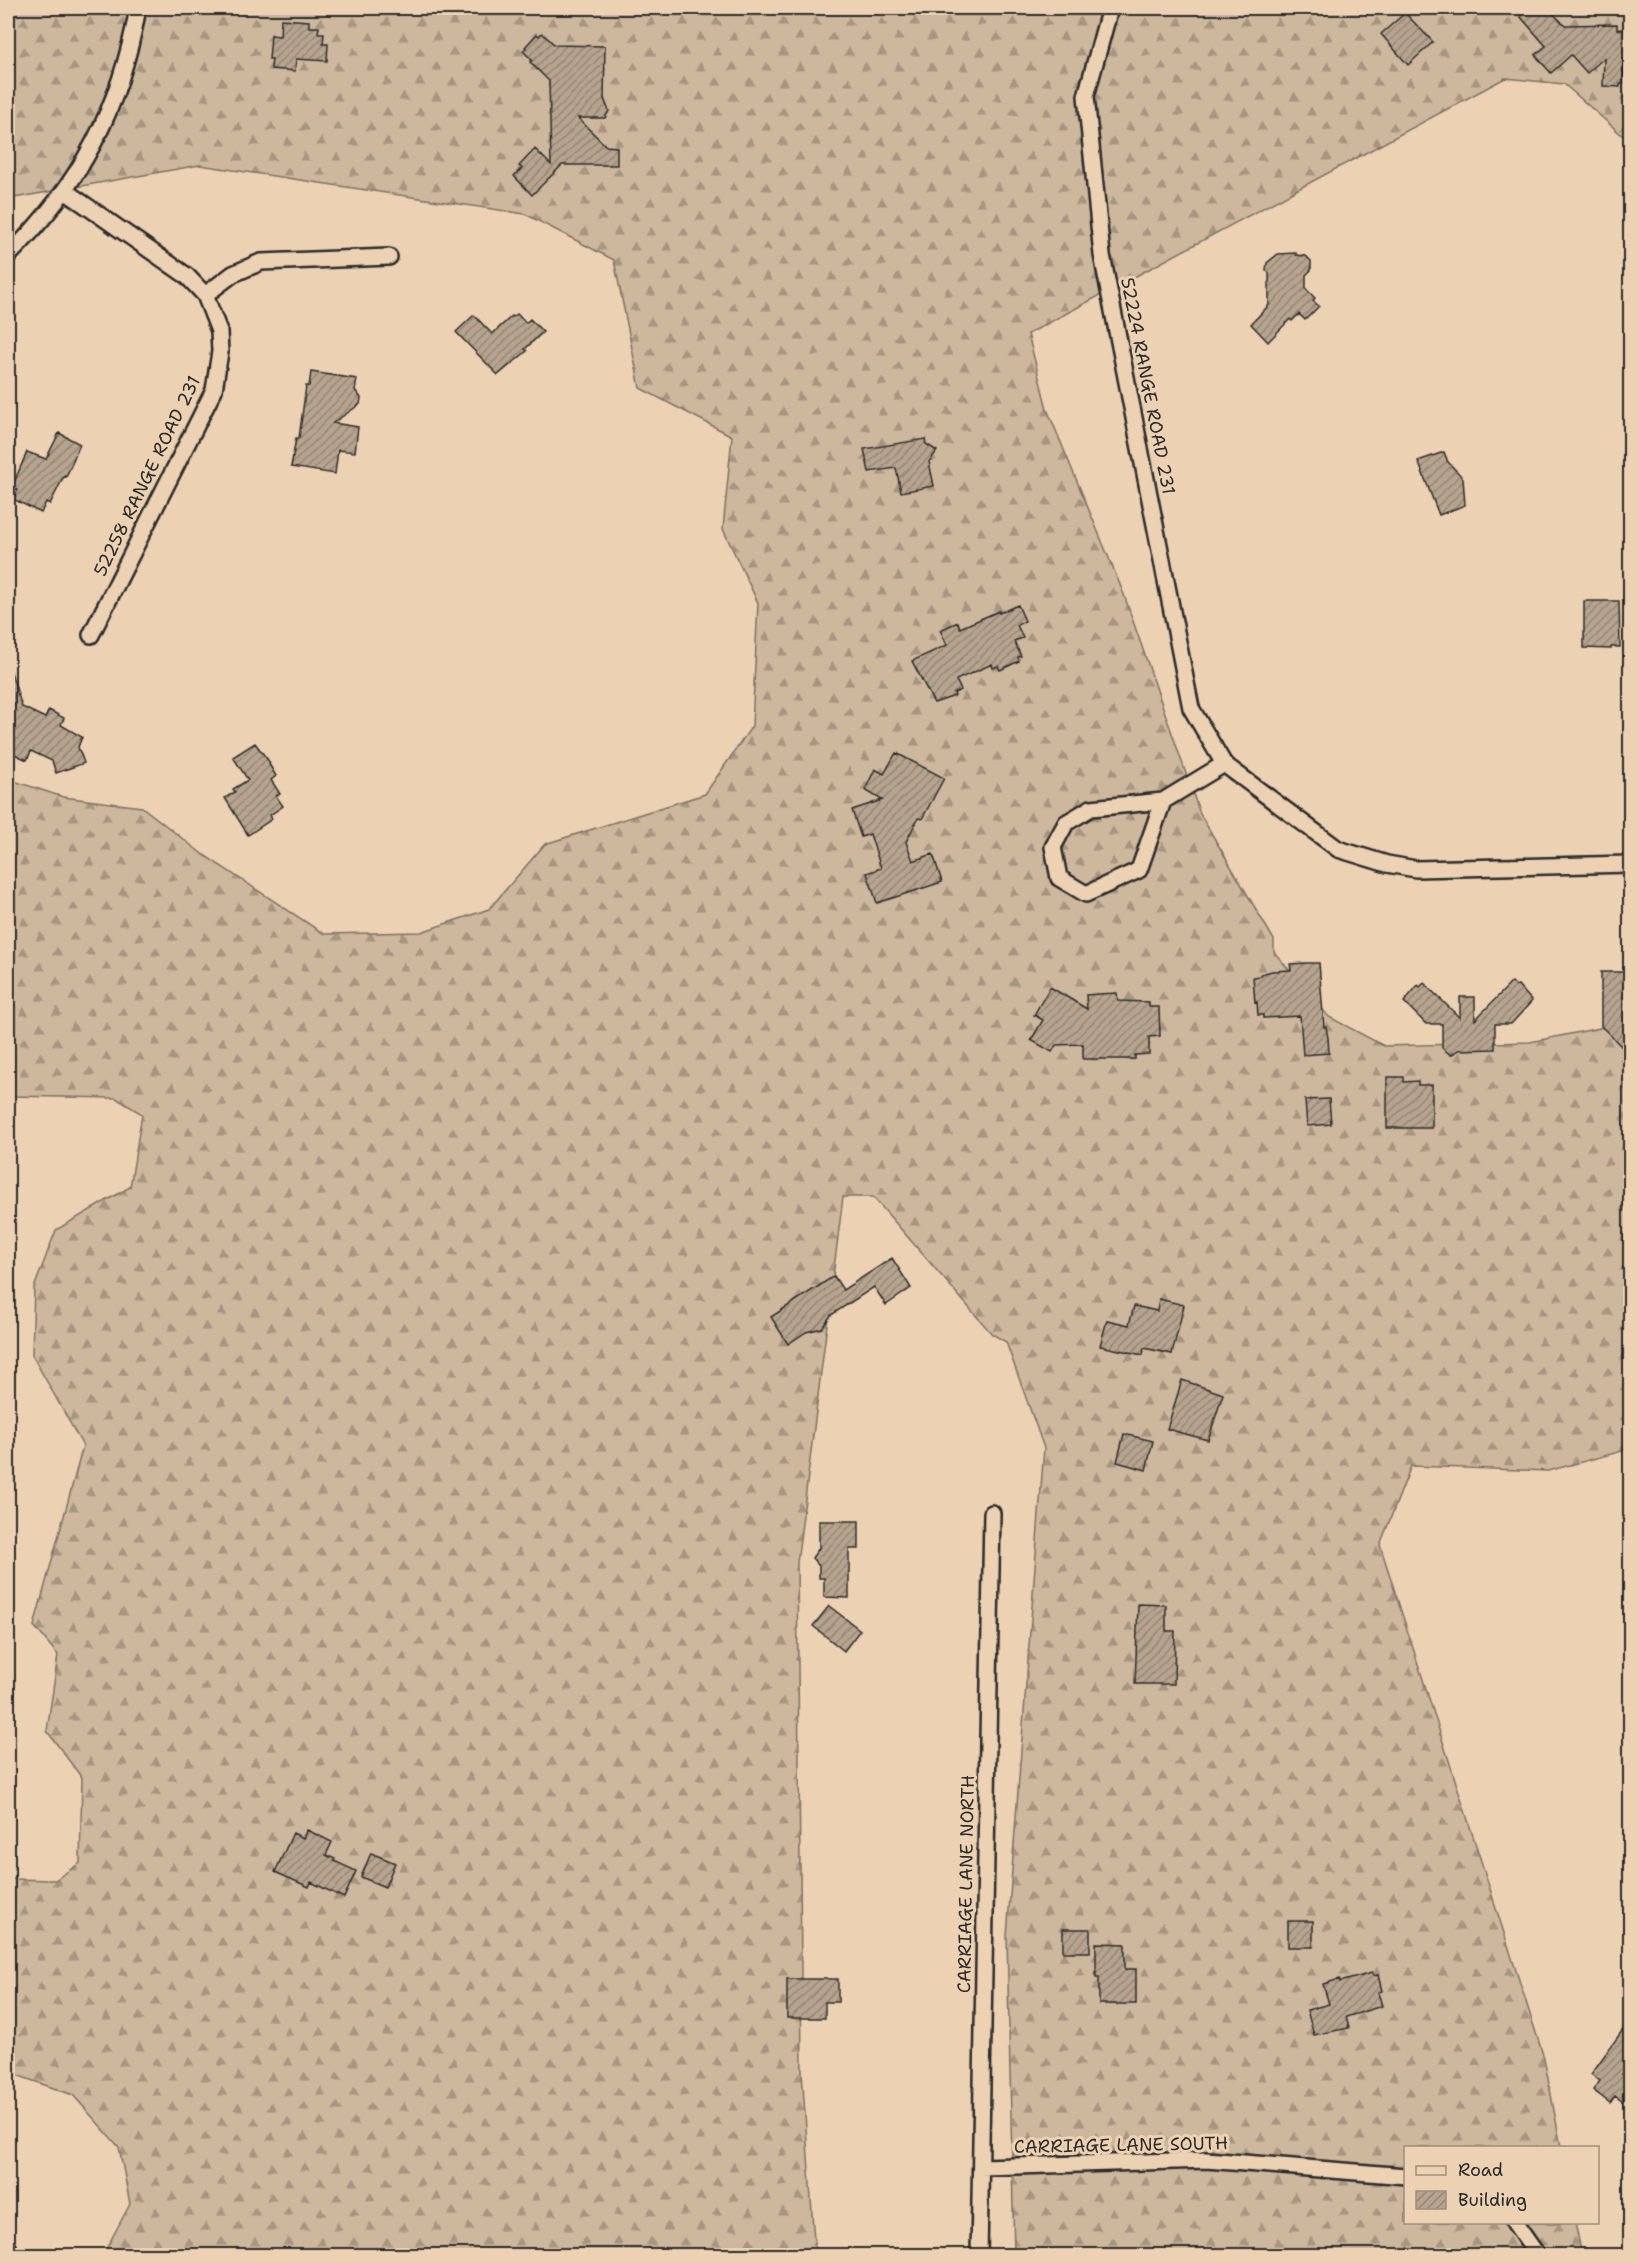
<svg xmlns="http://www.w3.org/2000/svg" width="1638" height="2263" viewBox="0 0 1638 2263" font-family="'Shantell Sans',sans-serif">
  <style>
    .forest { fill: url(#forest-firs); stroke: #7c7164; stroke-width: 1.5 }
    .building { fill: url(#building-hatch); stroke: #2b2b2b; stroke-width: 1.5 }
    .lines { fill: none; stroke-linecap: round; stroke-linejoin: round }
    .minor-casing { stroke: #2b2b2b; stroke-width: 20 }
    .minor { stroke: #ecd2b3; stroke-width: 15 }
    .labels { text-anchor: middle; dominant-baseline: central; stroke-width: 6; stroke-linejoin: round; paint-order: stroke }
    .street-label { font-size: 18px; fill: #2b2b2b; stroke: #ecd2b3 }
  </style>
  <defs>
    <pattern id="forest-firs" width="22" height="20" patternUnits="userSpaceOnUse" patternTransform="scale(1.5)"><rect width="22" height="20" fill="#cdb79d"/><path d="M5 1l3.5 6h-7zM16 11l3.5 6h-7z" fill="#a79580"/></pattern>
    <pattern id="building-hatch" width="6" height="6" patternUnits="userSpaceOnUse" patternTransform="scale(1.5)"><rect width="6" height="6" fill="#b6a48e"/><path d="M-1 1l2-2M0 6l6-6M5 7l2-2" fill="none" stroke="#948674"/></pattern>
  </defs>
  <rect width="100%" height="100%" fill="#ecd2b3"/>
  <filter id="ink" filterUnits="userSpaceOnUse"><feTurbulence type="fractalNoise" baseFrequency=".0167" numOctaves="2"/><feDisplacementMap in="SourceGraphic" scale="12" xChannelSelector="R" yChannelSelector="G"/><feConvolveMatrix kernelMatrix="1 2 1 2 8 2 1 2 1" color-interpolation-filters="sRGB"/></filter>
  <g filter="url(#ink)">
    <!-- forest -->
    <path class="forest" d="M8,8H1630V142L1564,84L1505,78L1028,334L1047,409L1123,592L1200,814L1274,940V952L1329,1017L1384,1046L1530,1042L1630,1022V1449L1548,1471L1411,1466L1380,1545L1544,2058L1561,2147L1406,2148V2222L1575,2223L1582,2255H1014L1007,1936L1044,1448L1006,1342L992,1334L873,1197H843L797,1563L802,2072L815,2255H103L130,2204L119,2147L73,2095L8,2072V1879L55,1880L80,1863L82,1778L47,1731L58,1655L34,1626L83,1446L32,1355L34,1288L56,1230L130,1187L142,1114L116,1098L8,1096V779L63,797L142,807L201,853L324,934L421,932L489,909L545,844L705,794L752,726L758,603L723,529L732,436L640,388L614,260L525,214L200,165L8,199Z"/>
    <!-- building -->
    <path class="building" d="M1529,8H1547L1565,25L1617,24V29L1630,31L1628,58H1624L1623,84H1620V87L1603,86L1604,58L1587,73L1571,55L1551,73L1535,55L1546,46L1520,16Z
      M1405,13L1433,42L1408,65L1381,34Z
      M281,19L309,21V27H319L318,33H324L323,44H328L327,61L296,59L295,71L271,69L272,59H269L271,35L280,36Z
      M542,33L555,45L605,46L604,99L609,111L605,118H578L606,146L617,147V165H562L532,195L514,176L522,168L519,166L535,149L551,165L549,81L530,62L532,60L523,51L526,48L525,47L537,34L539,36Z
      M1296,253V255L1306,256L1311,261V270L1306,275V289L1315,298L1313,301L1319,306L1305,320L1299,314L1292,321L1290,319L1268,342L1251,324L1269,305V273L1266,270L1267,263L1278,254Z
      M517,314L526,323L530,319L543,332L525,349L527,351L498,375L456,332L474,315L492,334L512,316L513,317Z
      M311,372L357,379L355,390L361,398L360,404L333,423L358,427L355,452L338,450L335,474L291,467L296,438H299L306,386H309Z
      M59,433L80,444L66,477L64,476L50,504L46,502L41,513L13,499L18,490L12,487L27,452L46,459Z
      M925,439L926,444L937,451L929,462L934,486L901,492L896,468L869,472L864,449Z
      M1444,452L1448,462L1463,478L1465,505L1439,515L1418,461Z
      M1584,601H1619L1620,647H1611V649L1584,648Z
      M1018,605L1025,621L1017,625L1023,638L1014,641L1021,656L1018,657L1019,661L1000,670L998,666L993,668L992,664L956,680L961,690L954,693L955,696L934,703L912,661L947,645L940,630L958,622L960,628L999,611V613Z
      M11,672L22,707L45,718L49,710L64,718L61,725L82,737L78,747L84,763L56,773L52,761L31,751L27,760L8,751V740L14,727L8,724V673Z
      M255,743L270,763L269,764L276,776L271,780L280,794L276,796L283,806L270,815L272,819L248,835L225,798L235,792L233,789L248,780L233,757Z
      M896,753L944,778L922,819L918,818L906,842L913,861L933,854L942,882L877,903L867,873L881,868L870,834L861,837L852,810L882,800L865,790L875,769L884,774Z
      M1306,963H1319L1324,1027H1326L1328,1038L1329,1053L1303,1055L1300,1016L1263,1018V1015H1258L1257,1002L1255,1003L1253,977L1261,976V974L1272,971L1291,970L1290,964Z
      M1601,972H1628L1630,1055L1601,1026Z
      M1512,982L1516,986L1518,985L1532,1001L1511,1024H1495V1049L1458,1050L1451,1055L1442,1048V1024H1426L1404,1002L1418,985L1420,987L1424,983L1460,1018V997H1475V1020Z
      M1050,987L1087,1009L1086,995L1099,994L1117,993L1118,1001L1149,1002V1007H1159L1160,1036L1149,1037V1054L1135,1055V1059H1083V1044L1056,1045L1052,1052L1031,1040L1043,1020L1034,1015Z
      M1387,1077H1404V1082L1418,1081V1085H1432V1128H1387Z
      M1329,1099L1331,1124L1307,1126L1305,1100Z
      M892,1258L911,1288L886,1305L874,1287L831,1315L822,1328L806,1332L788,1344L771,1317L834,1276L843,1290Z
      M1159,1299L1184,1305L1172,1354L1144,1348L1143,1355L1100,1346L1107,1320L1129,1325L1134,1306L1157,1311Z
      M1182,1380L1223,1394L1208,1440L1167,1429Z
      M1124,1434L1153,1441L1146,1470L1117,1462Z
      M819,1521H859V1549H849V1598L824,1597V1578H819V1566L812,1558L819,1548Z
      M1138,1604L1166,1605V1631H1175L1174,1684H1135Z
      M829,1606L860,1630L844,1651L813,1626Z
      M307,1830L332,1842L326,1855L335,1859L334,1861L356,1871L344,1898L311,1882L309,1887L275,1872L293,1833L303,1838Z
      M371,1853L395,1863L385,1887L361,1877Z
      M1288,1921H1313V1947H1288Z
      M1063,1929H1090V1952H1063Z
      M1096,1943L1125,1944V1969H1136V2004H1099V1977H1096Z
      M1372,1973L1373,1976L1378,1975L1382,1991L1378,1992L1382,2006L1346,2017L1349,2028L1314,2035L1307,2010L1329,2004L1323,1984L1340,1979V1982Z
      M787,1979H838V2002H825V2018H787Z
      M1630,2020V2063L1622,2074L1630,2080V2107L1615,2096L1610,2103L1593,2090L1600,2081L1591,2074Z"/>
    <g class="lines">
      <defs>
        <path id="minor" d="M1110,8L1086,96L1102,255L1191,708L1224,764L1338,849L1387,864L1416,869L1630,864
          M65,191L187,276L205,295L219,331L220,352L214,390L91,635
          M8,256C81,184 120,109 138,8
          M205,295L233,274L261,262L389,257
          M1163,801L1139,870L1086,894L1059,878L1053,847L1066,823L1091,808L1163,801L1224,764
          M981,2167L1206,2160L1406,2176
          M1514,2222L1538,2256
          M8,2247L11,2256
          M979,2256L992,1513"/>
      </defs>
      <!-- minor casing -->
      <use href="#minor" class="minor-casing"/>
      <!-- minor -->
      <use href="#minor" class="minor"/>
    </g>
  </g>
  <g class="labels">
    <!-- street labels -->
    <g class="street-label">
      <text transform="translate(1148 386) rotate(79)">52224 RANGE ROAD 231</text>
      <text transform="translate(147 476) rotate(-64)">52258 RANGE ROAD 231</text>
      <text transform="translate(966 1884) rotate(-89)">CARRIAGE LANE NORTH</text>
      <text transform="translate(1121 2145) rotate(-1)">CARRIAGE LANE SOUTH</text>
    </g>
  </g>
  <!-- margin -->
  <rect width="1638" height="2263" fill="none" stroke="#ecd2b3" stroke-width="30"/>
  <rect x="15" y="15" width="1608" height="2233" fill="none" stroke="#2b2b2b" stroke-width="2" filter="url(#ink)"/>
  <!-- legend -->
  <rect x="1404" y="2146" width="195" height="78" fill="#ecd2b3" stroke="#9f8f7d" stroke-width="1.5"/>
  <rect x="1416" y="2166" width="30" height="9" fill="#ecd2b3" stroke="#9f8f7d" stroke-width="1.5"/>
  <text x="1458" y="2176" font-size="18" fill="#2b2b2b">Road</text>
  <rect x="1416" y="2191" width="30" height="18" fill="url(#building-hatch)" stroke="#9f8f7d" stroke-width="1.5"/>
  <text x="1458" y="2206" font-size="18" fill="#2b2b2b">Building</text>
</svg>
